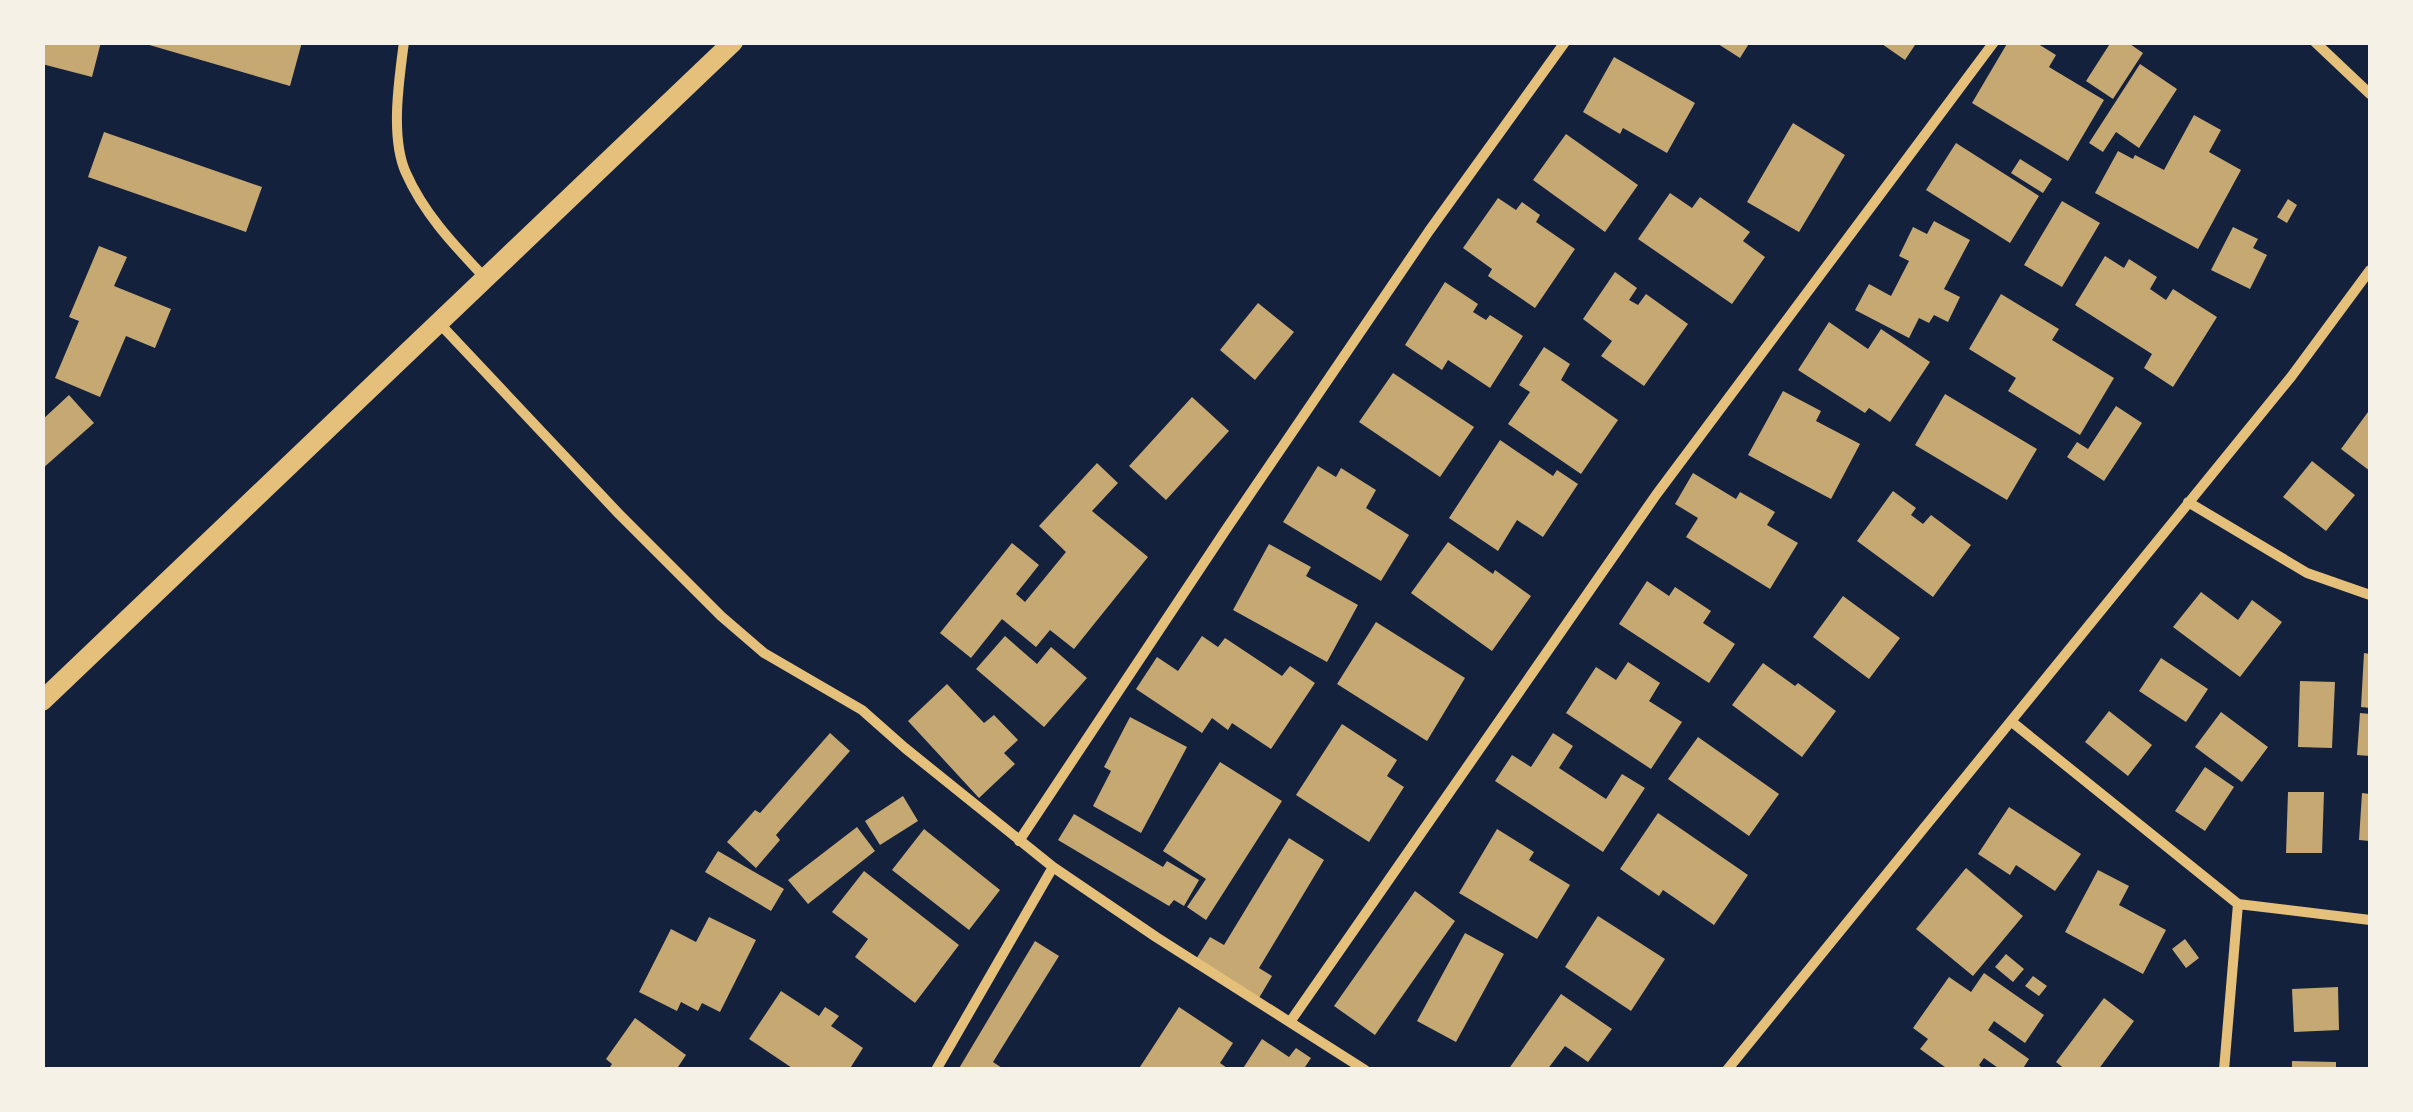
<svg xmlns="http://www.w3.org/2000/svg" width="2413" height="1112" viewBox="0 0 2413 1112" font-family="Mulish,sans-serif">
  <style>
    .building { fill: #c6a872 }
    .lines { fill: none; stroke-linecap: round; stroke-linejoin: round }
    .minor { stroke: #e5c07b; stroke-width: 10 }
    .secondary { stroke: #e5c07b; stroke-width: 20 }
  </style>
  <rect width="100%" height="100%" fill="#14213d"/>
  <!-- building -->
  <path class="building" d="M42,42H101L92,77L42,64Z
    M139,42H302L290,86Z
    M1715,42H1750L1740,58Z
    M1879,42H1917L1905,60Z
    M2008,42H2035L2056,55L2049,67L2104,100L2068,161L1972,103Z
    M2111,42H2127L2143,53L2113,99L2086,81Z
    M1614,57L1695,103L1667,153L1623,128L1620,134L1583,112Z
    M2140,64L2177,89L2139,148L2116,132L2103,152L2089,143Z
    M2194,115L2221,130L2209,152L2241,170L2198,249L2095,193L2118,151L2133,159L2135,155L2164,170Z
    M1793,123L1845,155L1799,232L1747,202Z
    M104,132L262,187L246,232L88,177Z
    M1566,134L1638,185L1605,232L1533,180Z
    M1956,143L2039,196L2010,243L1926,190Z
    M2020,159L2052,179L2043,193L2011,173Z
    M1670,193L1692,208L1700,197L1750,232L1743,241L1765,257L1732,304L1638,239Z
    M1498,198L1516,210L1522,202L1540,215L1536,222L1575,249L1535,308L1488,276L1492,269L1463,248Z
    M2288,199L2297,205L2287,223L2277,217Z
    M2062,201L2100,223L2062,287L2024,265Z
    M1934,221L1970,240L1944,289L1960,297L1948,322L1934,315L1929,323L1919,318L1909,338L1855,310L1869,284L1891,296L1909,261L1899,256L1913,227L1927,234Z
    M2233,227L2258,239L2253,248L2267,255L2250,289L2211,270Z
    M99,246L127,257L114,286L171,309L155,348L126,336L100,397L55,378L79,321L69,317Z
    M2105,256L2124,268L2129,259L2157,277L2150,289L2166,300L2173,289L2217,317L2173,387L2144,368L2152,354L2075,305Z
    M1615,272L1637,288L1629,300L1638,305L1646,294L1688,324L1644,386L1601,356L1612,341L1583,319Z
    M1445,282L1478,304L1473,312L1486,320L1490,315L1523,336L1490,388L1448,360L1442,370L1405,345Z
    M2001,294L2059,329L2052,340L2114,378L2080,435L2008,391L2016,378L1969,349Z
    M1258,303L1294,332L1255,380L1220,350Z
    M1829,322L1868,349L1881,329L1930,362L1890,422L1869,408L1865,413L1798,370Z
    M1544,347L1570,364L1561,380L1618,420L1581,474L1508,424L1530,392L1519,385Z
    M1393,373L1474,427L1440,477L1359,422Z
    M1783,391L1821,411L1816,421L1860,444L1831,499L1748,455Z
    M1945,394L2037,449L2007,500L1915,445Z
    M69,395L94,423L42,469V420Z
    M1192,397L1229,431L1166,500L1129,466Z
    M2116,406L2142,423L2104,481L2067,457L2077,442L2088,449Z
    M2368,412L2370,414V471L2341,449Z
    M1500,440L1553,476L1557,470L1578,484L1543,537L1517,520L1498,551L1449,518Z
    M2312,461L2355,495L2326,531L2283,497Z
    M1097,463L1118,483L1092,511L1148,557L1074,649L1050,630L1036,647L1002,619L971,658L940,633L1012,543L1039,565L1016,594L1025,602L1066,552L1039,526Z
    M1318,466L1336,477L1341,468L1376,490L1366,508L1409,535L1381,581L1283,522Z
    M1693,473L1736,499L1740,492L1775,512L1767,525L1798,543L1770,589L1686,537L1698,518L1675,504Z
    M1893,491L1916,508L1911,515L1923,524L1931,515L1971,545L1933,597L1857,541Z
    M1448,542L1493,574L1495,570L1531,596L1492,651L1411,593Z
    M1269,544L1311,567L1306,576L1358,605L1327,662L1233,610Z
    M1647,581L1669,596L1675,587L1711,611L1703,623L1735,644L1709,683L1619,624Z
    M2201,592L2238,620L2252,600L2282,622L2240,677L2173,627Z
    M1843,596L1900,638L1869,679L1813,637Z
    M1376,622L1465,678L1427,741L1337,684Z
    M1005,636L1037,664L1051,647L1087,678L1044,727L976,669Z
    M1202,636L1218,647L1225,638L1282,676L1290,666L1315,683L1271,749L1232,723L1228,730L1212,718L1202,733L1136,689L1157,657L1178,671Z
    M2364,653L2370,654V708L2361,707Z
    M2161,658L2208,689L2186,722L2139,691Z
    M1628,662L1660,683L1649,701L1682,722L1651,769L1566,713L1596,667L1616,680Z
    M1763,663L1795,686L1798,683L1836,711L1802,757L1732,705Z
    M2300,681L2335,682L2332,748L2298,747Z
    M947,684L984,723L994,715L1018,740L1004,753L1015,764L979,798L908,721Z
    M2109,711L2152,745L2128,776L2085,742Z
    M2221,712L2268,747L2242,782L2195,747Z
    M2360,713L2370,714V756L2357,755Z
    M1130,717L1187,747L1141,833L1093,806L1111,771L1104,767Z
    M1342,724L1397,760L1387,776L1404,787L1369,842L1296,795Z
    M830,733L850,751L776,835L780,840L756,868L727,842L755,810L760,813Z
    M1553,733L1573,746L1559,768L1606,799L1622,774L1645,788L1603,852L1495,781L1512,755L1531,767Z
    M1698,737L1779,794L1749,836L1668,779Z
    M1220,762L1282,801L1206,920L1187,907L1206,879L1163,851Z
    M2205,767L2234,787L2205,831L2175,811Z
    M2288,792H2324L2322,853H2286Z
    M2362,793L2370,794V841L2359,840Z
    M903,796L918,821L880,845L865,821Z
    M2009,807L2081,854L2055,891L2016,865L2010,875L1978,854Z
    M1658,813L1748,875L1714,925L1663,890L1659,896L1620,869Z
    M1074,814L1163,867L1167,861L1199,880L1184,906L1174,900L1169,906L1058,840Z
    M857,827L875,851L808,904L788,880Z
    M924,829L1000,890L969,930L892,870Z
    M1497,829L1534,852L1529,860L1570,885L1537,939L1459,893Z
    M1289,838L1324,860L1259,968L1272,976L1259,998L1196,959L1210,937L1224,945Z
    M718,851L784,889L771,911L705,872Z
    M1966,868L2023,916L1973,976L1916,929Z
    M2098,870L2129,886L2119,905L2166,930L2143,974L2065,932Z
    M864,871L959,945L915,1003L855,957L868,939L832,912Z
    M1415,891L1455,921L1375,1035L1334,1006Z
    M1598,916L1665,959L1631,1011L1565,967Z
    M709,917L756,940L720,1012L702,1003L698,1011L681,1002L677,1011L639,992L671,929L696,942Z
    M1465,933L1504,954L1456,1042L1417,1021Z
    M2185,939L2199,958L2186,968L2172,949Z
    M1035,941L1059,956L993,1062L1005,1070H958Z
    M2006,954L2024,969L2013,982L1995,967Z
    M1984,973L2044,1015L2025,1043L1994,1021L1988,1030L2029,1059L2022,1070H2001L1984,1058L1979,1065L1984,1070H1949L1920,1049L1928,1039L1913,1028L1949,977L1971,992Z
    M2033,976L2047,986L2039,996L2025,986Z
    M2338,987L2339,1030L2294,1032L2292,989Z
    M781,991L819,1016L825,1007L839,1016L831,1026L863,1048L849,1070H795L749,1039Z
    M1561,994L1612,1029L1588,1062L1565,1046L1547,1070H1508Z
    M2104,998L2134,1021L2098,1070H2066L2056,1062Z
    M1179,1007L1233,1043L1220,1063L1230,1070H1138Z
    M635,1018L686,1055L676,1070H608L612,1064L606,1059Z
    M1262,1039L1289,1057L1296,1048L1311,1058L1303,1070H1242Z
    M2292,1061L2336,1062V1070H2292Z"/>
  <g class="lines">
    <!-- minor -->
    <path class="minor" d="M404,42C399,80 390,138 406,173C424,214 455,246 485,278
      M2315,42L2370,94
      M440,324L619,514L721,616L764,653L862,710L905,748L1053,867L1156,937L1365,1070
      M2188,502L2307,573L2370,595
      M2012,722L2238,904L2370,920
      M1019,841L1225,531L1429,231L1565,42
      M1290,1022L1656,495L1994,42
      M936,1070L1053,867
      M1727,1070L2291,377L2370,270
      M2224,1070L2238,904"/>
    <!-- secondary -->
    <path class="secondary" d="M42,701L733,42"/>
  </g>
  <!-- border -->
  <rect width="2413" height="1112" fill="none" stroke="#f6f1e7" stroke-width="90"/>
</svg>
